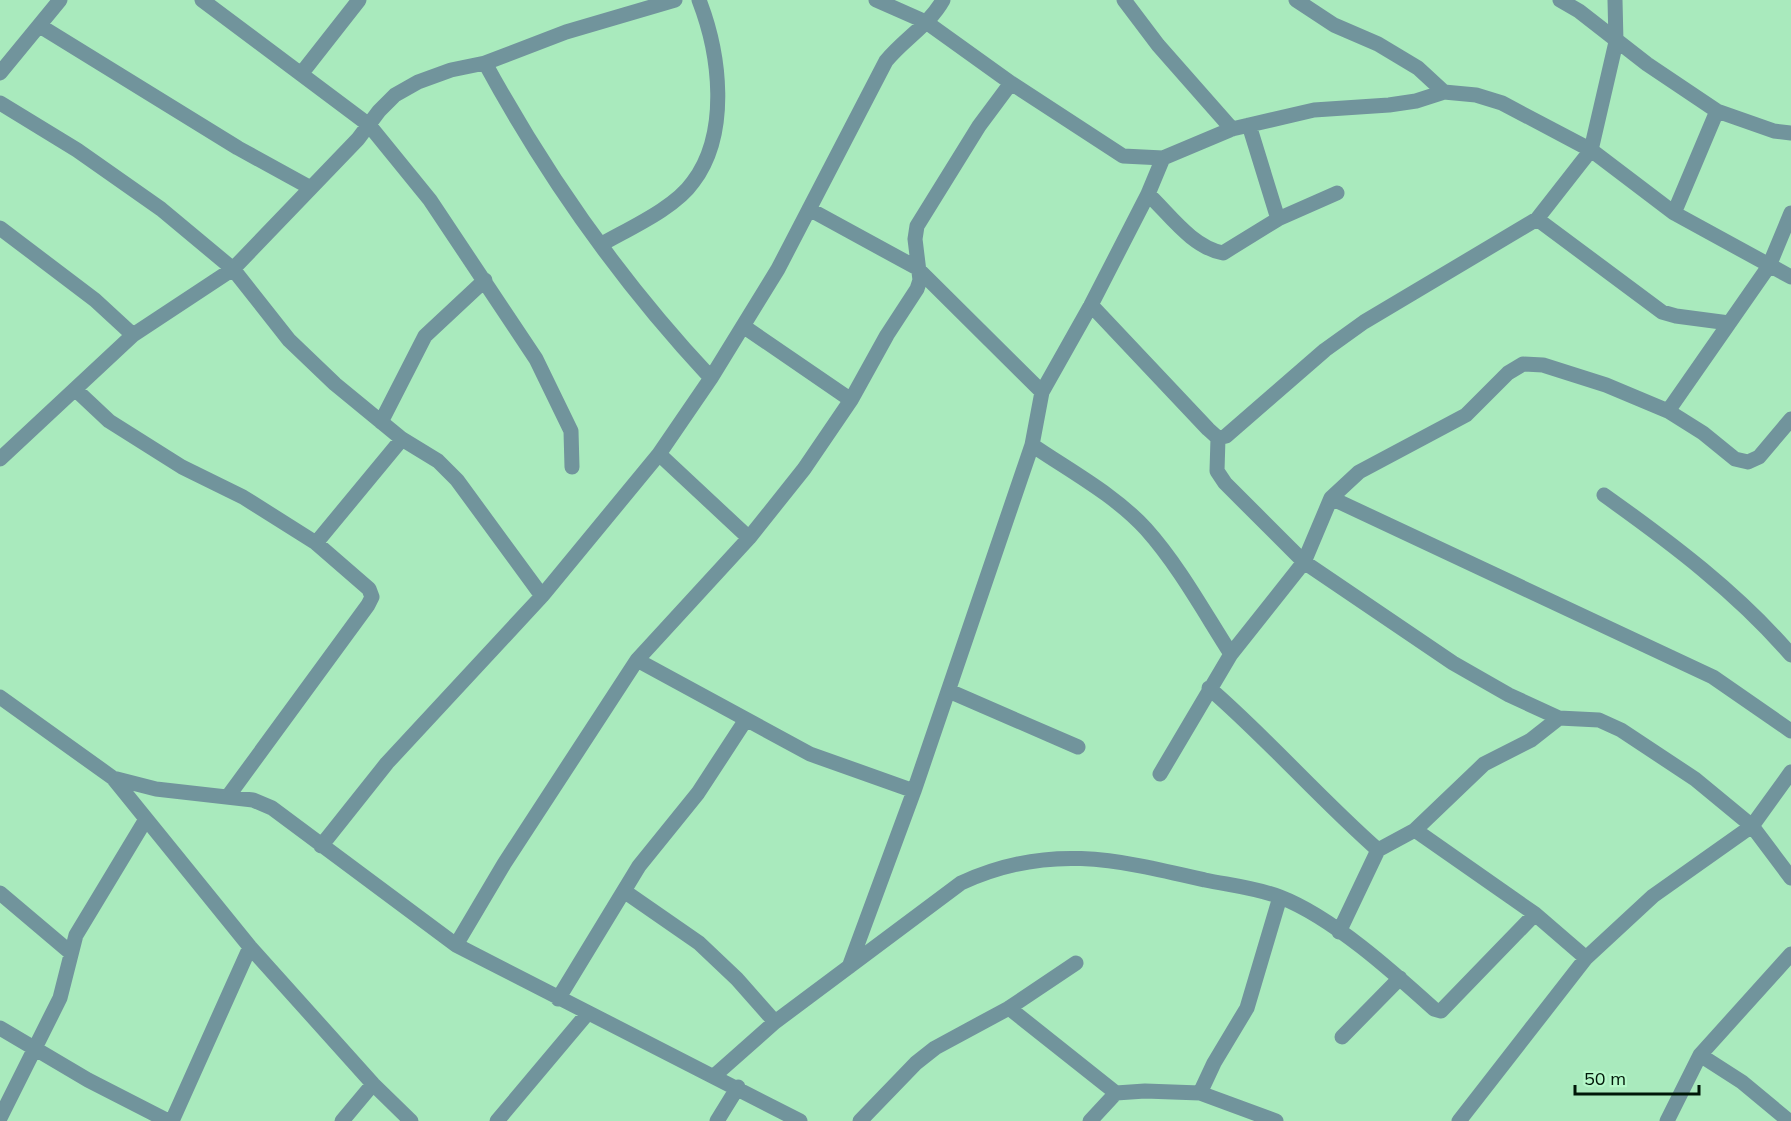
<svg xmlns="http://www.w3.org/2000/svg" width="1791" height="1121" viewBox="0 0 1791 1121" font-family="Mulish,sans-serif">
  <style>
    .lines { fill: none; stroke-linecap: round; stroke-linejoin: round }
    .street { stroke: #71949c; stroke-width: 15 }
  </style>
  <rect width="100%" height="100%" fill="#a9eabd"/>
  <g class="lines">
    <!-- street -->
    <path class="street" d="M202,0L369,125L430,200L536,359L571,431L572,467
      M876,0L926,22L1011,83L1123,156L1163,158L1232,129L1314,110L1389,105L1416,101L1444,92L1476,95L1502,103L1591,150L1674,213L1791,277
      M1124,0L1158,45L1232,129
      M1296,0L1334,25L1378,44L1418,68L1444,92
      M1560,0L1579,11L1647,64L1717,111L1774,131L1791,133
      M40,26L238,148L309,187
      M485,63C547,177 623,284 711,378
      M0,73L60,0
      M301,74L359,0
      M0,103L77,150L161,209L233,269L289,340L335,384L402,439L438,461L457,480L542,596
      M1249,125L1278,219
      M1148,194C1170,215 1192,247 1223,253L1278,219L1337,193
      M809,209L917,268L1042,392
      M1674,213L1717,111
      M1537,219L1662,312L1676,316L1729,323
      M0,228L95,300L133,335
      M602,244C630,228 675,208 693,182C730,133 720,54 699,0
      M1091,305L1208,429L1218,438L1226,436L1325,350L1364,322L1537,219L1591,150L1616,42L1615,0
      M743,326L851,400
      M76,390L109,421L182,467L243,497L316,543L369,589L372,597L368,605L229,795
      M1668,411L1769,266L1791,213
      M381,422L425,336L485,280
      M1218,438L1217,471L1225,483L1304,562L1453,663L1509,695L1559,718L1599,720L1621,730L1695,779L1752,826L1791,878
      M1032,445C1070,471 1115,495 1146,529C1179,566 1204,612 1231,654
      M659,454L749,538
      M0,459L133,335L233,269L358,139L379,111L395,95L418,82L451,70L485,63L566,32L675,0
      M1604,495C1670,542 1738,593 1791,655
      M1331,498L1713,677L1791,731
      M316,543L402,439
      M637,660L810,754L914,791
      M1209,688C1268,739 1319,798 1378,850L1415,830L1535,914L1586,958
      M949,691L1078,747
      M0,697L113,778L250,947L373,1084L411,1121
      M1160,774L1231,654L1304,562L1331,498L1359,472L1466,415L1508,373L1523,364L1543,365L1606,385L1668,411L1703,433L1735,459L1748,462L1759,457L1791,419
      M113,778L156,789L253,800L272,808L456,945L800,1121
      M1415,830L1484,764L1531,740L1559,718
      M321,846L387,763L542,596L659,454L711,378L778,269L886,61C904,39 929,25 943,0
      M624,891L699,943L737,979L775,1022
      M0,893L71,953
      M1339,932L1378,850
      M456,945L504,864L637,660L749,538L804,469L851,400L887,335L917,289L920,280L915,239L917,226L979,126L1011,83
      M849,967L914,791L1032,445L1042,392L1091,305L1148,194L1163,158
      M558,999L639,866L698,793L745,721
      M1009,1008L1116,1093
      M0,1028L88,1080L168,1121
      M1342,1037L1400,978
      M1700,1055L1742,1082L1789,1121
      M714,1076L775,1022L961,883C1048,843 1115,859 1205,880C1229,885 1257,888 1280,897C1332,917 1393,972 1434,1009L1441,1011L1535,914
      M1200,1093L1214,1063L1247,1008L1280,897
      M0,1118L60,998L76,935L146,819
      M172,1121L250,947
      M342,1121L373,1084
      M497,1121L587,1014
      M717,1121L738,1087
      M860,1121L916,1063L935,1048L1009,1008L1076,963
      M1090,1121L1116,1093L1145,1091L1200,1093L1276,1121
      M1459,1121L1586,958L1653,896L1752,826L1791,772
      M1667,1121L1700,1055L1791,954"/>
  </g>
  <!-- scale -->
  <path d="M1575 1085v9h124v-9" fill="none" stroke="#001708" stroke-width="3"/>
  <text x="1584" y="1085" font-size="18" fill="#001708" stroke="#b6f8ca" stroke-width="4.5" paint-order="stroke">50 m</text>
</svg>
